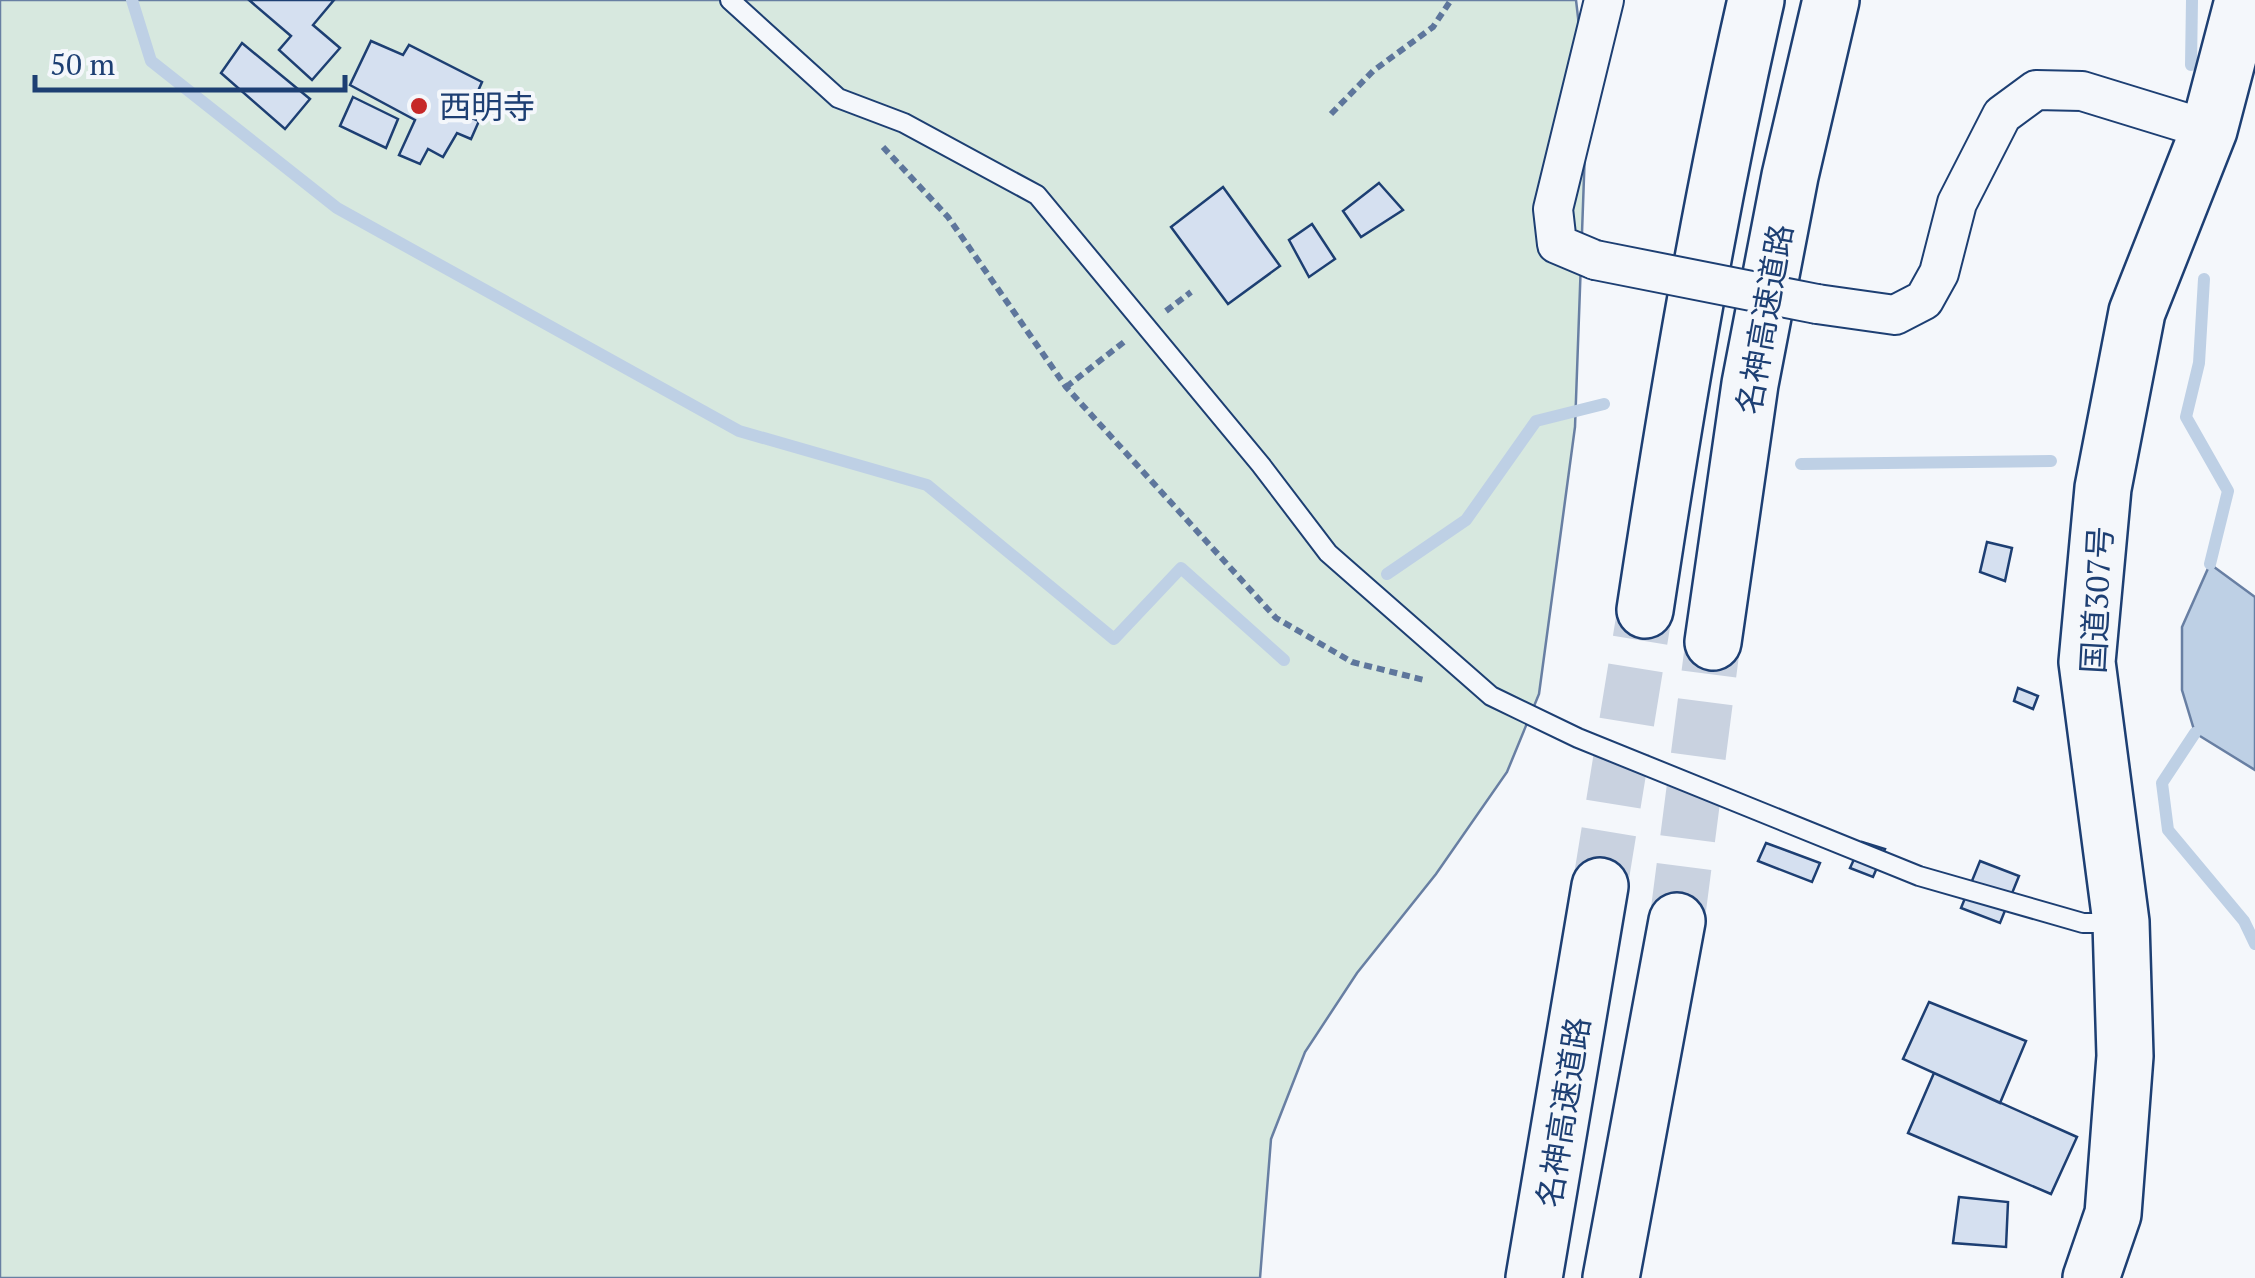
<svg xmlns="http://www.w3.org/2000/svg" width="2255" height="1278" viewBox="0 0 2255 1278" font-family="'PT Serif','Noto Sans JP',serif">
  <style>
    .green { fill: #d7e8df; stroke: #687fa3; stroke-width: 2.5 }
    .water { fill: #bed0e5; stroke: #687fa3; stroke-width: 2.5 }
    .lines { fill: none; stroke-linecap: round; stroke-linejoin: round }
    .stream { stroke: #bed0e5; stroke-width: 12 }
    .building { fill: #d5e0f0; stroke: #1d3f73; stroke-width: 2.5 }
    .highway-tunnel { stroke: #c9d2e0; stroke-width: 55; stroke-dasharray: 55 28; stroke-linecap: butt }
    .lane-casing { stroke: #1d3f73; stroke-width: 22 }
    .street-casing { stroke: #1d3f73; stroke-width: 42 }
    .highway-casing { stroke: #1d3f73; stroke-width: 60 }
    .path { stroke: #5e769c; stroke-width: 6; stroke-dasharray: 8 5; stroke-linecap: butt }
    .lane { stroke: #f4f7fb; stroke-width: 18 }
    .street { stroke: #f4f7fb; stroke-width: 38 }
    .highway { stroke: #f4f7fb; stroke-width: 55 }
    .street-bridge-casing { stroke: #1d3f73; stroke-width: 42; stroke-linecap: butt }
    .street-bridge { stroke: #f4f7fb; stroke-width: 38 }
    .poi-dot { fill: #c62828; stroke: #f4f7fb; stroke-width: 4 }
    .labels { text-anchor: middle; dominant-baseline: central; stroke-width: 8; stroke-linejoin: round; paint-order: stroke }
    .poi-label { font-size: 32px; fill: #1d3f73; stroke: #f4f7fb; text-anchor: start }
    .street-label { font-size: 32px; fill: #1d3f73; stroke: #f4f7fb }
  </style>
  <rect width="100%" height="100%" fill="#f4f7fb"/>
  <!-- green -->
  <path class="green" d="M0,0H1576L1587,94L1575,427L1539,694L1507,772L1436,874L1357,973L1305,1052L1271,1139L1260,1278H0Z"/>
  <!-- water -->
  <path class="water" d="M2210,564L2255,597V770L2195,733L2182,690V627Z"/>
  <g class="lines">
    <!-- stream -->
    <path class="stream" d="M132,0L151,61L337,208L739,431L927,485L1114,639L1181,568L1284,660
      M2191,65L2192,0
      M2204,279L2199,363L2186,417L2228,491L2210,564
      M1801,464L2051,461
      M1387,574L1466,520L1536,421L1604,404
      M2195,733L2162,783L2168,830L2244,921L2255,944"/>
  </g>
  <!-- building -->
  <path class="building" d="M249,0H334L313,25L340,48L312,80L279,50L291,36Z
    M371,41L403,55L409,45L482,82L467,116L479,121L471,139L457,133L443,157L428,149L420,164L399,155L415,120L350,85Z
    M242,43L310,99L285,129L221,73Z
    M353,97L398,119L386,148L340,126Z
    M1379,183L1403,210L1361,237L1343,211Z
    M1223,187L1280,266L1228,304L1171,227Z
    M1312,224L1335,259L1309,277L1289,240Z
    M1987,542L2012,548L2005,581L1980,572Z
    M2018,688L2038,696L2033,709L2014,701Z
    M1862,842L1885,849L1873,877L1850,868Z
    M1766,843L1820,863L1812,882L1758,861Z
    M1980,861L2019,876L2000,923L1961,908Z
    M1929,1002L2026,1041L2000,1103L1903,1059Z
    M1934,1073L2077,1137L2051,1194L1908,1133Z
    M1959,1197L2008,1202L2006,1247L1953,1243Z"/>
  <g class="lines">
    <!-- highway-tunnel -->
    <path class="highway-tunnel" d="M1600,886L1645,610
      M1677,921L1713,642"/>
    <defs>
      <path id="lane" d="M730,0L838,98L904,123L1037,195L1261,465L1328,553L1491,696L1578,738L1919,876L2083,923H2115"/>
      <path id="street" d="M1595,260L1557,244L1553,209L1604,0
        M1817,304L1895,315L1924,300L1939,273L1957,203L2002,115L2036,90L2082,91L2209,130"/>
      <path id="highway" d="M1645,610C1676,405 1710,202 1756,0
        M1713,642L1750,384L1790,176L1831,0
        M1534,1278L1600,886
        M1611,1278L1677,921
        M2091,1278L2113,1214L2125,1056L2121,922L2087,662L2103,488L2137,312L2209,130L2241,8L2247,0"/>
    </defs>
    <!-- lane casing -->
    <use href="#lane" class="lane-casing"/>
    <!-- street casing -->
    <use href="#street" class="street-casing"/>
    <!-- highway casing -->
    <use href="#highway" class="highway-casing"/>
    <!-- path -->
    <path class="path" d="M1331,114L1373,71L1433,27L1451,0
      M883,147L948,217L1066,387L1276,618L1352,662L1424,680
      M1166,311L1191,292
      M1066,387L1124,342"/>
    <!-- lane -->
    <use href="#lane" class="lane"/>
    <!-- street -->
    <use href="#street" class="street"/>
    <!-- highway -->
    <use href="#highway" class="highway"/>
    <defs>
      <path id="street-bridge" d="M1595,260L1817,304"/>
    </defs>
    <!-- street-bridge casing -->
    <use href="#street-bridge" class="street-bridge-casing"/>
    <!-- street-bridge -->
    <use href="#street-bridge" class="street-bridge"/>
  </g>
  <!-- markers -->
  <circle class="poi-dot" cx="419" cy="106" r="10"/>
  <g class="labels">
    <!-- poi labels -->
    <g class="poi-label">
      <text x="439" y="106">西明寺</text>
    </g>
    <!-- street labels -->
    <g class="street-label">
      <text transform="translate(1764 319) rotate(-80)">名神高速道路</text>
      <text transform="translate(2096 600) rotate(-87)">国道307号</text>
      <text transform="translate(1563 1112) rotate(-81)">名神高速道路</text>
    </g>
  </g>
  <!-- scale -->
  <path d="M35 75v15h310v-15" fill="none" stroke="#1d3f73" stroke-width="5"/>
  <text x="50" y="75" font-size="30" fill="#1d3f73" stroke="#f4f7fb" stroke-width="8" paint-order="stroke">50 m</text>
</svg>
